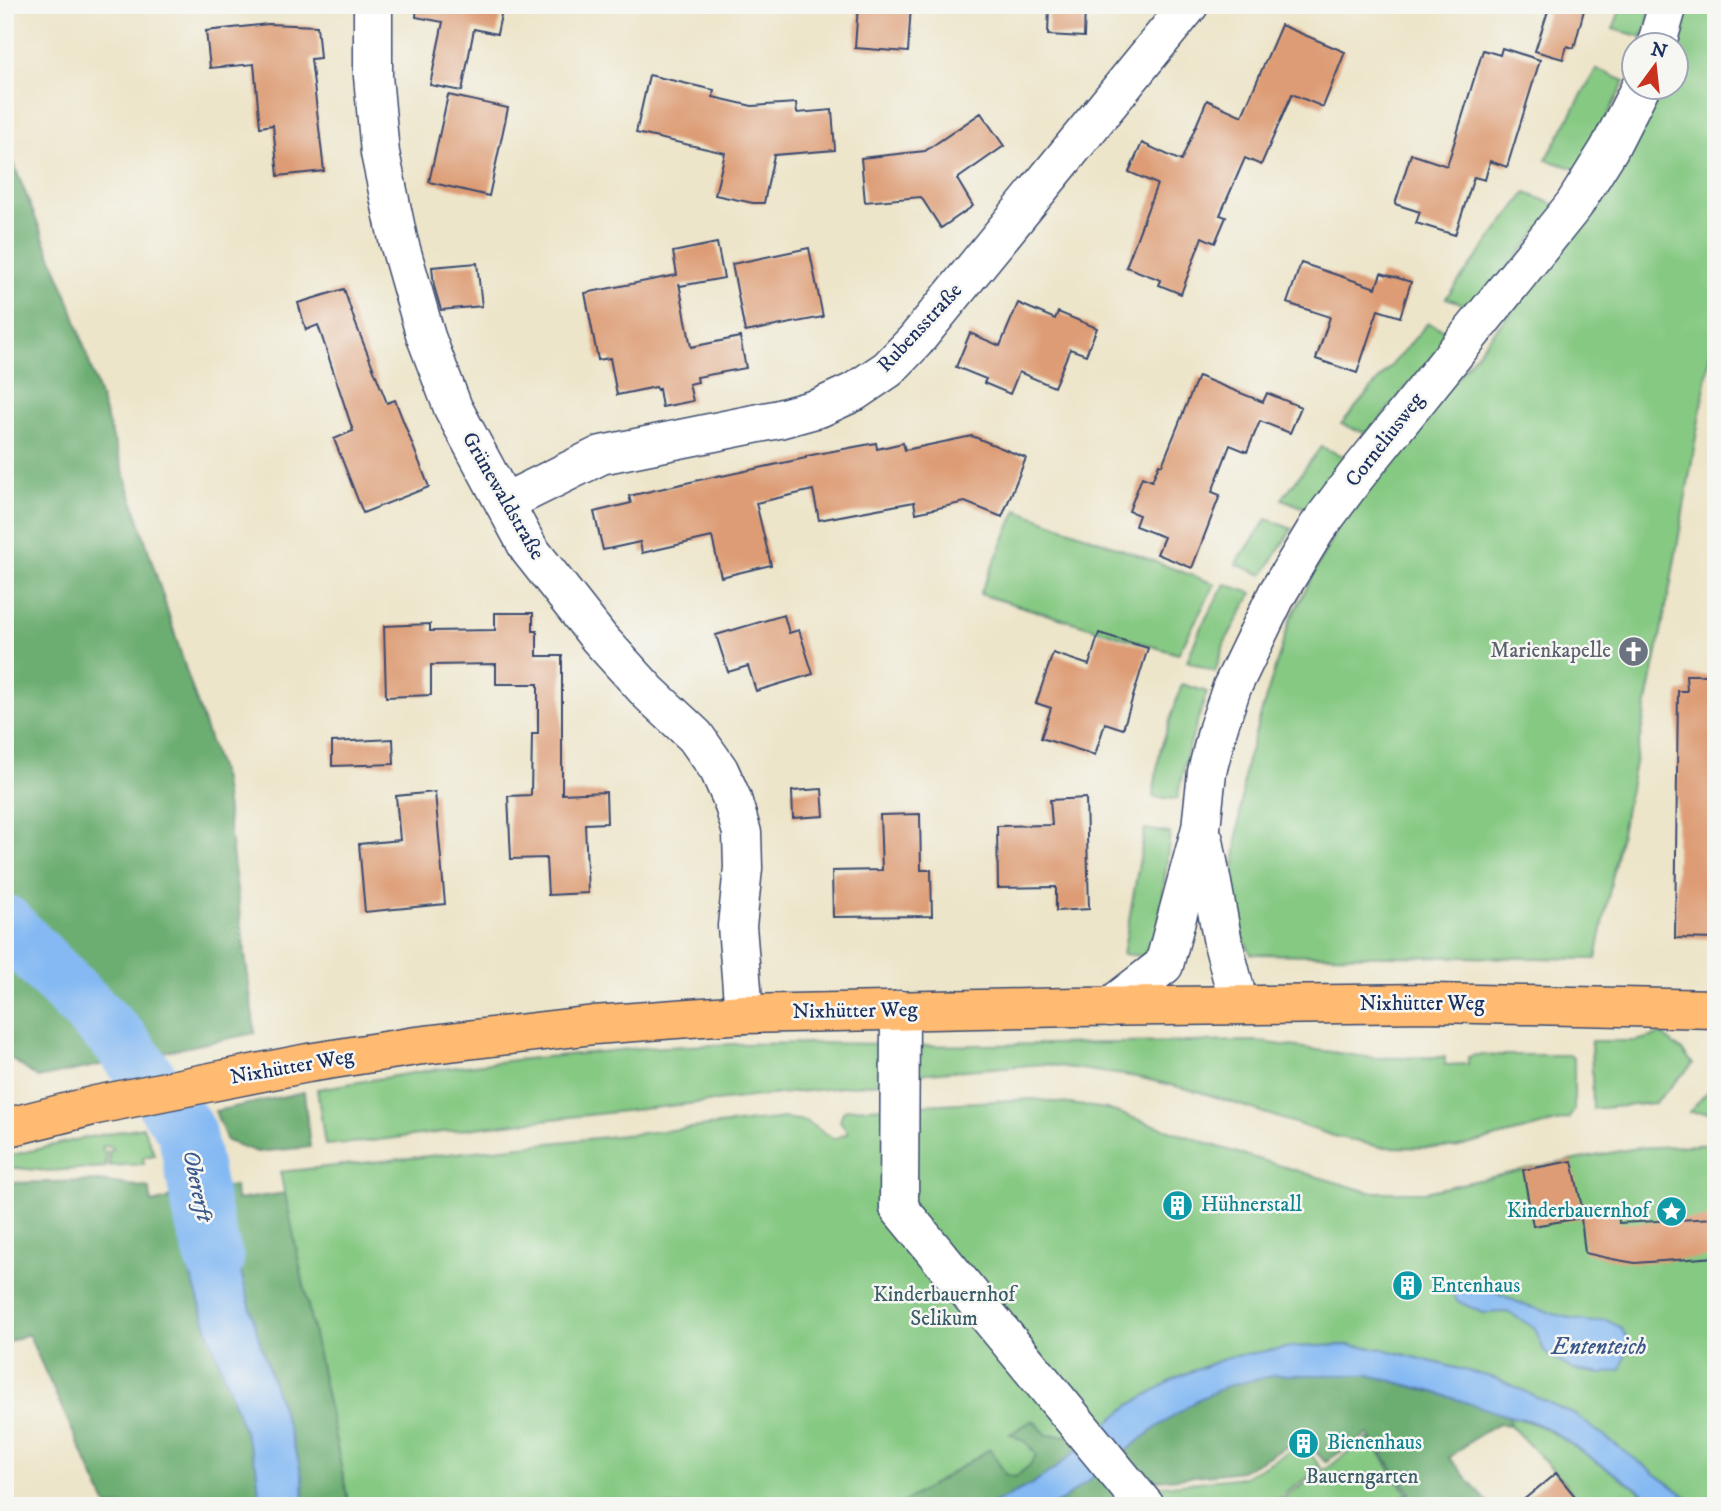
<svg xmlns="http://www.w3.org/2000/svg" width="1721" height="1511" viewBox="0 0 1721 1511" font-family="'IM FELL DW Pica',serif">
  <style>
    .green { fill: #86c983; stroke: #507c70; stroke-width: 2 }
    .forest { fill: #6cad71; stroke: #446e68; stroke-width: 2 }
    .water { fill: #84b9f3; stroke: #5074a8; stroke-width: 2 }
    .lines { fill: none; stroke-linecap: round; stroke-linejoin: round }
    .river { stroke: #84b9f3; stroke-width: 58 }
    .building { fill: #dd9c75 }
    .minor-casing { stroke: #3a4a6e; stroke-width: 41 }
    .major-casing { stroke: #3a4a6e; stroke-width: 41 }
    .minor { stroke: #fff; stroke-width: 38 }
    .major { stroke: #ffbb71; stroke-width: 38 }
    .labels { text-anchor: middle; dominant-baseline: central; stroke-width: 5; stroke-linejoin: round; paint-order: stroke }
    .street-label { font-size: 21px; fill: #1b2f5e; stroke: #f6f6f2 }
    .worship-label { font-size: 21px; fill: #5b616d; stroke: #f6f6f2; text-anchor: end }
    .culture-label { font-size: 21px; fill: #0d838f; stroke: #f6f6f2; text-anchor: start }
    .park-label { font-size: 21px; fill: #3b5d69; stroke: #f6f6f2 }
    .water-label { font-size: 23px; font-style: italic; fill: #3a588b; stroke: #f6f6f2 }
  </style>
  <rect width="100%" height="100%" fill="#f6f6f2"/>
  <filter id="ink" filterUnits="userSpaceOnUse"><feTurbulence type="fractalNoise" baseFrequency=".0143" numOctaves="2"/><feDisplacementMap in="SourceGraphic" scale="14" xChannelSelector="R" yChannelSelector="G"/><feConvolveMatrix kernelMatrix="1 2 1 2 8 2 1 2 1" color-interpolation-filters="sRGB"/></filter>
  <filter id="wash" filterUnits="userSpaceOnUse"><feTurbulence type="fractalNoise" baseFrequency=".00686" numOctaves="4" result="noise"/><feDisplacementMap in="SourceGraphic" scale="28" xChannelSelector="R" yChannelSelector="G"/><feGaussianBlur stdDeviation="1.57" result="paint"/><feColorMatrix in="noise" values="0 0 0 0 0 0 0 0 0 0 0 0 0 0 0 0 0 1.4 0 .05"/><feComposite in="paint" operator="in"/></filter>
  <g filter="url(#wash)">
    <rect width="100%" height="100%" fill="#ede5c9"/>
    <!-- green -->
    <path class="green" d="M1622,5H1653L1643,37L1613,29Z
      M1685,5H1716V322L1671,582L1596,959L1251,954L1235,921L1234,868L1245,768L1259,720L1290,620L1347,509L1594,212L1651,109L1658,88H1676V46Z
      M1596,69L1625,81L1580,170L1546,160Z
      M1526,193L1558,206L1476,308L1446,298Z
      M1428,323L1452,333L1368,434L1341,424Z
      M1321,447L1346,457L1307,509L1282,499Z
      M1017,510L1215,584L1178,654L980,594Z
      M1267,519L1292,529L1263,575L1236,564Z
      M1225,584L1252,593L1225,642L1215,672L1187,661L1201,627Z
      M1182,684L1207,692L1188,750L1177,799L1153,797L1160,751Z
      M1145,829L1170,833L1161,911L1154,938L1143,956L1123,954Z
      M1661,1034L1682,1051L1693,1064L1655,1103L1593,1109L1591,1041H1636Z
      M1255,1041L1373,1058L1445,1057V1065L1468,1064V1057L1475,1055H1569L1574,1058V1111L1568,1119L1455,1148L1380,1147L1334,1136L1200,1092L1137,1077L1044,1064L915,1074V1046Z
      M813,1043L886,1044L888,1082L507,1124L363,1142L325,1145L317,1089L424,1071L515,1060L641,1048L734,1044Z
      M1710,1089L1716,1093V1113L1689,1112Z
      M1033,1099L1107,1109L1231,1151L1369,1192H1425L1523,1170L1636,1148L1716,1144V1506H1699L1575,1415L1498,1379L1383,1349L1346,1345L1292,1347L1229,1357L1180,1376L1130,1405L1118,1491L1120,1506H344L347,1496L280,1172L784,1118L805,1121L834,1139L848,1133L840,1121L843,1112L848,1109Z
      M143,1127L155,1155L143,1157L144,1164L109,1166V1151H112V1147L103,1146L102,1151H106V1167L49,1171L5,1167V1157L79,1139Z
      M1508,1416C1542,1423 1563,1439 1591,1458C1614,1473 1637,1488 1659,1506H1583L1556,1473L1510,1425Z
      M1369,1438L1407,1493L1389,1506H1273Z
      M1296,1448L1310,1453L1321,1468L1268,1506H1159L1144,1488L1244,1477Z"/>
    <!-- forest -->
    <path class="forest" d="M5,143L72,308L188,676L223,780L255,1033L38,1078L5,1054Z
      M304,1092L310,1147L257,1152L227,1141L215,1111Z
      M100,1181L149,1188L152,1203L168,1199L170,1196L187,1263L210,1336L256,1465L259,1493L255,1506H107L28,1334L5,1343V1183Z
      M217,1185L222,1188L235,1186L236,1200L285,1193L347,1496L348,1506H304L303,1481L299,1463L259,1339Z
      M1276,1375H1369L1465,1401L1508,1416L1510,1425L1499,1424L1480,1434L1449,1458L1491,1506H1393L1410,1493L1368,1434L1325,1462L1313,1449L1296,1442L1241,1471L1142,1482L1120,1455C1151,1432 1190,1398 1227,1386C1243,1381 1260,1378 1276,1375Z
      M1033,1420L1047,1435L1071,1436L1081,1447L1056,1468L1030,1485L989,1506H898L990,1449L1006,1475L1015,1477L1029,1466L1036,1455L1026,1442L1010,1434Z
      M1100,1470L1118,1491L1120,1506H1051L1063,1500Z"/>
    <!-- water -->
    <path class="water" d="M208,1180L217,1185L259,1339L299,1463L303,1481L304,1506H255L259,1493L256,1465L210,1336L187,1263L170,1196L178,1185Z
      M1464,1280L1476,1283L1524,1305L1561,1316L1591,1322L1606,1320L1620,1327L1629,1341L1621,1370L1602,1374L1574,1370L1545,1353L1535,1328L1507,1312L1483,1313L1457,1301L1451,1292L1458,1282Z
      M1346,1345L1383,1349L1498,1379L1575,1415L1699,1506H1659L1636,1488L1550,1430L1528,1420L1508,1416L1434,1392L1369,1375H1276L1227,1386L1199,1399L1156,1428L1063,1500L1051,1506H989L1030,1485L1056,1468L1081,1447L1097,1432L1130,1405L1180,1376L1229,1357L1292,1347Z"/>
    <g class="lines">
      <!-- river -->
      <path class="river" d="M5,924L121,1042L186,1130L204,1223L215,1260"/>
    </g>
    <g id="blocks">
      <!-- building -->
      <path class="building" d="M417,5H503L497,34L474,29L462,91L430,85L443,22L416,17Z
        M858,5H911L908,52L855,48Z
        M1049,5H1085L1084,37L1048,35Z
        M1550,5H1579L1578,9L1584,10L1574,48L1567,46L1563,59L1535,51Z
        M268,24L317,26L320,58L311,59L324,171L278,176L273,125L260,127L254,64L210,68L206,31Z
        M1281,25L1345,52L1323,107L1292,94L1261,165L1245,158L1220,215L1226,217L1215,243L1202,237L1181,294L1159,285L1161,280L1126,267L1157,184L1129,172L1142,143L1181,161L1207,100L1242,116Z
        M1502,48L1540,60L1507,167L1490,161L1485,180L1474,177L1455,235L1416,223L1420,212L1395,204L1411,154L1447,166L1483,50L1500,55Z
        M649,75L714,90L713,97L752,106L796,103L797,113L832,110L835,150L774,155L764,203H753L715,195L725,153L636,133Z
        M448,95L508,108L489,196L429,182Z
        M981,113L1004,146L957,179L973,206L941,228L921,197L865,202L861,158L925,151Z
        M717,243L724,278L680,286L679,283L691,347L740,337L746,368L697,377L698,382L689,384L693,401L662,407L659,389L657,390L656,387L617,395L610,358L598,360L585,293L677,275L673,252Z
        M809,248L823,317L745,332L732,264Z
        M477,263L482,306L441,310L434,286L432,267Z
        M1301,263L1376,288L1381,273L1411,282L1400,317L1378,310L1357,373L1316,359L1330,317L1287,303Z
        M344,289L355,322L387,403L395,400L429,487L363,513L334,439L353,431L318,325L306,330L298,303Z
        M1018,303L1055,319L1058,312L1097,328L1086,355L1070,349L1054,387L1019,372L1010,394L984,383L986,379L956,367L970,333L1000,346Z
        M1198,376L1263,402L1267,393L1301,407L1290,433L1260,421L1247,452L1230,445L1212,492L1220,495L1192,568L1157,554L1164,537L1135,526L1139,515L1129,511L1142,477L1152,481L1159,464L1162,465Z
        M972,436L1026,458L1002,517L965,502L916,513L914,502L819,520L813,490L756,503L771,565L721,577L712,537L642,553L640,542L603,550L594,512L631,503L629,496L721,475L722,476L806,458V456L876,443L877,449L903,443L905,450Z
        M495,613H533V631H537V656H562V794L606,792L607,823L585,824L588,893L548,895L546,858L511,859L508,796L531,795L532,734H538V684H496V664L431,665V695L386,697L384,626L430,624V631L495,630Z
        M784,615L789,633L799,630L813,674L756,691L748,666L728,672L716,635Z
        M1099,633L1148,648L1123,729L1105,723L1095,755L1041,738L1051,708L1036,703L1053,653L1089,665Z
        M1686,675H1716V939L1675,938L1678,691H1687Z
        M393,739L394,764L332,766V742Z
        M822,789L824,816L793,818L792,791Z
        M435,792L445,904L365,912L359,844L400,840L396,796Z
        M1086,798L1089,909L1056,911V887L998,888L997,826L1052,825L1050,800Z
        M920,814L921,870H931L932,916L833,917L832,871L882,870L880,815Z
        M1572,1161L1583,1212L1618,1210L1619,1223L1716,1218V1257L1635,1263L1612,1259L1585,1253L1581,1218L1533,1226L1523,1170Z
        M1556,1473L1583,1506H1516Z"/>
    </g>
  </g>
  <g filter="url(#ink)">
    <use href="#blocks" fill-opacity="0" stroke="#3a4a6e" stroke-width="2"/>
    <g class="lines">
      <defs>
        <path id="minor" d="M373,5V76L380,153L398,239L426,337L453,408L529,549L599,638L649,693L695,736L719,770L732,799L742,833L743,868L737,926L744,1014
          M1656,46L1668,5
          M504,503L601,455L779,419L819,408L854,392L888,369L915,341L1189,5
          M1204,840L1223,943L1239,1005
          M1110,1007L1164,965L1201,828L1207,772L1218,728L1232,687L1277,594L1317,528L1356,476L1574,205L1609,149L1640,88
          M900,1010L899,1208L1145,1506"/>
        <path id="major" d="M5,1128L96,1105L206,1083L308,1063L416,1046L594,1025L744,1014L1074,1007L1432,1003L1716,1009"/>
      </defs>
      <!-- minor casing -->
      <use href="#minor" class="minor-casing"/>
      <!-- major casing -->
      <use href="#major" class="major-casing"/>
      <!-- minor -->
      <use href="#minor" class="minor"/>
      <!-- major -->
      <use href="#major" class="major"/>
    </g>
  </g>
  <!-- icons -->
  <defs>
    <symbol id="church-disc" viewBox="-11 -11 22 22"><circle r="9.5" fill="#6b7280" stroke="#f6f6f2"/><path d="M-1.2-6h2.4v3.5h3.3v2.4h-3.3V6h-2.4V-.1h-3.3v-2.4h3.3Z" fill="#fff"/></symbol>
    <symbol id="building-disc" viewBox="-11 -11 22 22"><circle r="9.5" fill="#0f9aa8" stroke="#f6f6f2"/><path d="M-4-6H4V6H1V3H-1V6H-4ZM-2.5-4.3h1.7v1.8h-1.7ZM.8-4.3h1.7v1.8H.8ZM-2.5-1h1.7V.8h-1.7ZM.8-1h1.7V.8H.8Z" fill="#fff"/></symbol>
    <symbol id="sight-disc" viewBox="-11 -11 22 22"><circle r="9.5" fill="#0f9aa8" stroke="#f6f6f2"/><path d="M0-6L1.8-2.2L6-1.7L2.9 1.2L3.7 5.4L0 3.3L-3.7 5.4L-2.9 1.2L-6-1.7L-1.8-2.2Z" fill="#fff"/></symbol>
  </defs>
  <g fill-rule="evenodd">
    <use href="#church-disc" x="1616" y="634" width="35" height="35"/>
    <use href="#building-disc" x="1160" y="1188" width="35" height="35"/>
    <use href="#sight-disc" x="1654" y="1194" width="35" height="35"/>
    <use href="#building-disc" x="1390" y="1268" width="35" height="35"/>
    <use href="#building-disc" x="1286" y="1426" width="35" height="35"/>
  </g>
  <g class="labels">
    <!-- street labels -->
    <g class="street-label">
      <text transform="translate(920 328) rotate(-47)">Rubensstraße</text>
      <text transform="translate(1385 440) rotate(-52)">Corneliusweg</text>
      <text transform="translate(503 496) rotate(60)">Grünewaldstraße</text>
      <text x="1422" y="1004">Nixhütter Weg</text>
      <text transform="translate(855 1011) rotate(-1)">Nixhütter Weg</text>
      <text transform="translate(292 1067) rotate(-10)">Nixhütter Weg</text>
    </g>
    <!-- worship labels -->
    <g class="worship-label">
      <text x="1611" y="651">Marienkapelle</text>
    </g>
    <!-- culture labels -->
    <g class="culture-label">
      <text x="1201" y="1205">Hühnerstall</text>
      <text x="1649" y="1211" text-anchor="end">Kinderbauernhof</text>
      <text x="1431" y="1286">Entenhaus</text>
      <text x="1327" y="1443">Bienenhaus</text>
    </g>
    <!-- park labels -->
    <g class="park-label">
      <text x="944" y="1295">Kinderbauernhof<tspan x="944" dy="24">Selikum</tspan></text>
      <text x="1362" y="1477">Bauerngarten</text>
    </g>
    <!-- water labels -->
    <g class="water-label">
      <text transform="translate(197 1186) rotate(78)">Obererft</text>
      <text x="1599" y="1347">Ententeich</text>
    </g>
  </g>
  <!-- margin -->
  <rect width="1721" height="1511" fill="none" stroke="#f6f6f2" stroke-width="28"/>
  <!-- north arrow -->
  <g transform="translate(1655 66) rotate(15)"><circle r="33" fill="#f6f6f2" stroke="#9ea6b7" stroke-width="2"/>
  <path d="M0-5L12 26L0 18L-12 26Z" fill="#c8321e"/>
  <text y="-10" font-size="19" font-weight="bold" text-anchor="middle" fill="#1b2f5e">N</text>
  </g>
</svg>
